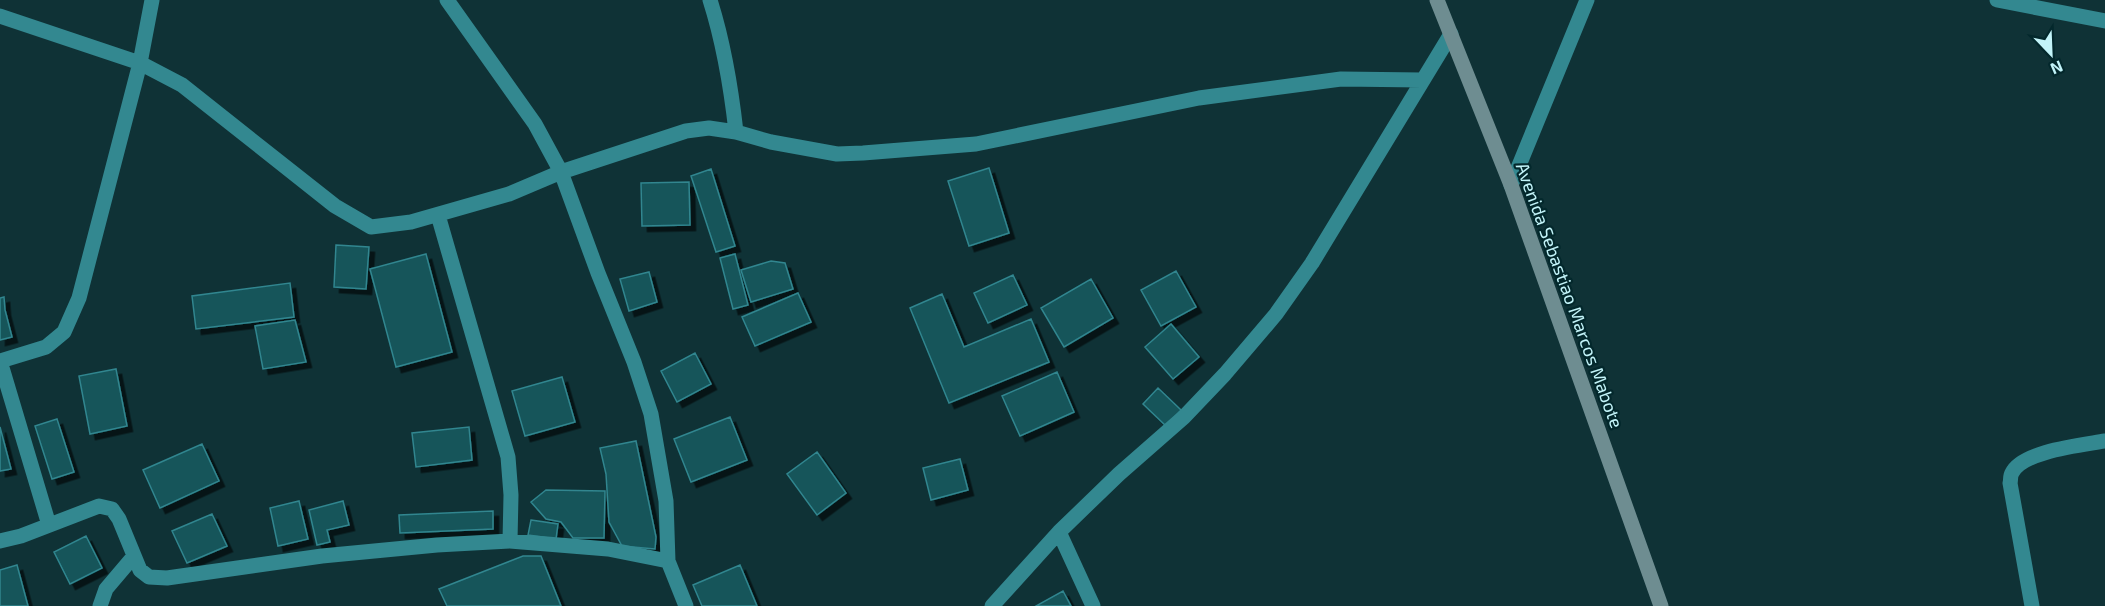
<svg xmlns="http://www.w3.org/2000/svg" width="2105" height="606" viewBox="0 0 2105 606" font-family="'Exo 2',sans-serif">
  <style>
    .building { fill: #17545a; stroke: #30868f; stroke-width: 1.5; filter: url(#shadow) }
    .lines { fill: none; stroke-linecap: round; stroke-linejoin: round }
    .minor { stroke: #338890; stroke-width: 15 }
    .secondary { stroke: #6e8d91; stroke-width: 15 }
    .labels { text-anchor: middle; dominant-baseline: central; stroke-width: 4.5; stroke-linejoin: round; paint-order: stroke }
    .street-label { font-size: 18px; fill: #c3f4f9; stroke: #03282c }
  </style>
  <defs>
    <filter id="shadow"><feDropShadow dx="5.5" dy="5.5" stdDeviation="0" flood-color="#0009"/></filter>
  </defs>
  <rect width="100%" height="100%" fill="#0f3236"/>
  <!-- building -->
  <path class="building" d="M989,168L1009,233L969,246L948,181Z
    M711,169L735,246L716,252L691,176Z
    M689,182L690,225L642,226L641,183Z
    M336,245L369,247L366,289L334,287Z
    M426,254L452,352L396,367L370,269Z
    M735,254L748,305L733,309L720,258Z
    M771,261L785,263L793,289L751,302L741,270Z
    M1176,271L1196,307L1161,326L1141,290Z
    M649,272L657,302L629,311L620,279Z
    M1013,275L1027,305L988,323L974,293Z
    M1091,279L1113,318L1064,347L1041,308Z
    M290,283L294,317L196,329L192,296Z
    M798,293L811,322L755,346L742,317Z
    M942,294L964,347L1031,319L1049,362L949,403L910,308Z
    M4,297L5,310L12,337L0,340V298Z
    M295,320L306,362L263,369L255,326Z
    M1171,324L1199,357L1173,379L1145,347Z
    M695,353L711,384L677,402L661,371Z
    M116,369L127,426L90,434L79,376Z
    M1057,372L1074,412L1020,436L1002,396Z
    M562,377L575,422L525,436L512,391Z
    M1158,388L1181,410L1166,426L1143,404Z
    M730,417L747,460L691,482L674,439Z
    M57,419L74,472L52,479L35,426Z
    M0,427L11,469L0,471Z
    M469,427L472,460L416,467L412,433Z
    M636,441L656,537L655,549L622,546L609,522L606,474L600,448Z
    M202,444L219,481L160,508L143,470Z
    M817,452L846,493L817,515L787,474Z
    M960,459L968,490L931,500L923,468Z
    M546,490L605,491L604,538H573L561,522L546,519L531,502Z
    M299,501L308,539L278,546L270,508Z
    M343,501L349,525L327,530L330,542L317,545L309,510Z
    M493,511V529L400,533L399,515Z
    M212,514L227,546L187,563L172,531Z
    M531,520L558,524L556,539L528,535Z
    M86,536L102,568L70,584L54,552Z
    M523,556H541L561,606H447L439,589Z
    M17,565L28,606H0V570Z
    M740,565L757,606H702L693,585Z
    M1063,591L1071,606H1036Z"/>
  <g class="lines">
    <!-- minor -->
    <path class="minor" d="M447,0L535,124L561,172L598,273L634,362L651,414L666,501L668,561L686,606
      M710,0C724,44 731,87 736,132
      M1997,0L2105,21
      M0,16L140,63L182,85L335,206L371,227L411,222L509,194L561,172L686,131L709,128L736,132L771,142L837,154L863,153L976,144L1199,98L1341,79L1422,80
      M1511,185L1587,0
      M438,215L508,457L511,495L510,541
      M0,361L46,347L64,332L79,298L140,63L152,0
      M0,361L49,525
      M1059,532L1093,606
      M0,541L21,536L99,506L112,509L119,519L140,570L149,577L167,578L322,556L437,545L510,541L608,549L668,561
      M100,606L106,589L134,556
      M992,606L1059,532L1119,474L1184,417L1225,374L1276,314L1312,263L1451,34
      M2032,606L2010,483C2011,480 2010,476 2012,473C2022,451 2083,445 2105,441"/>
    <!-- secondary -->
    <path class="secondary" d="M1437,0L1511,185L1661,606"/>
  </g>
  <g class="labels">
    <!-- street labels -->
    <g class="street-label">
      <text transform="translate(1570 295) rotate(70)">Avenida Sebastiao Marcos Mabote</text>
    </g>
  </g>
  <!-- north arrow -->
  <g transform="translate(2051 54) rotate(157)" stroke="#03282c" stroke-width="4.5" paint-order="stroke">
  <path d="M0-4.5L10 22L0 15L-10 22Z" fill="#c3f4f9"/>
  <text y="-9" font-size="16" font-weight="bold" text-anchor="middle" fill="#c3f4f9">N</text>
  </g>
</svg>
